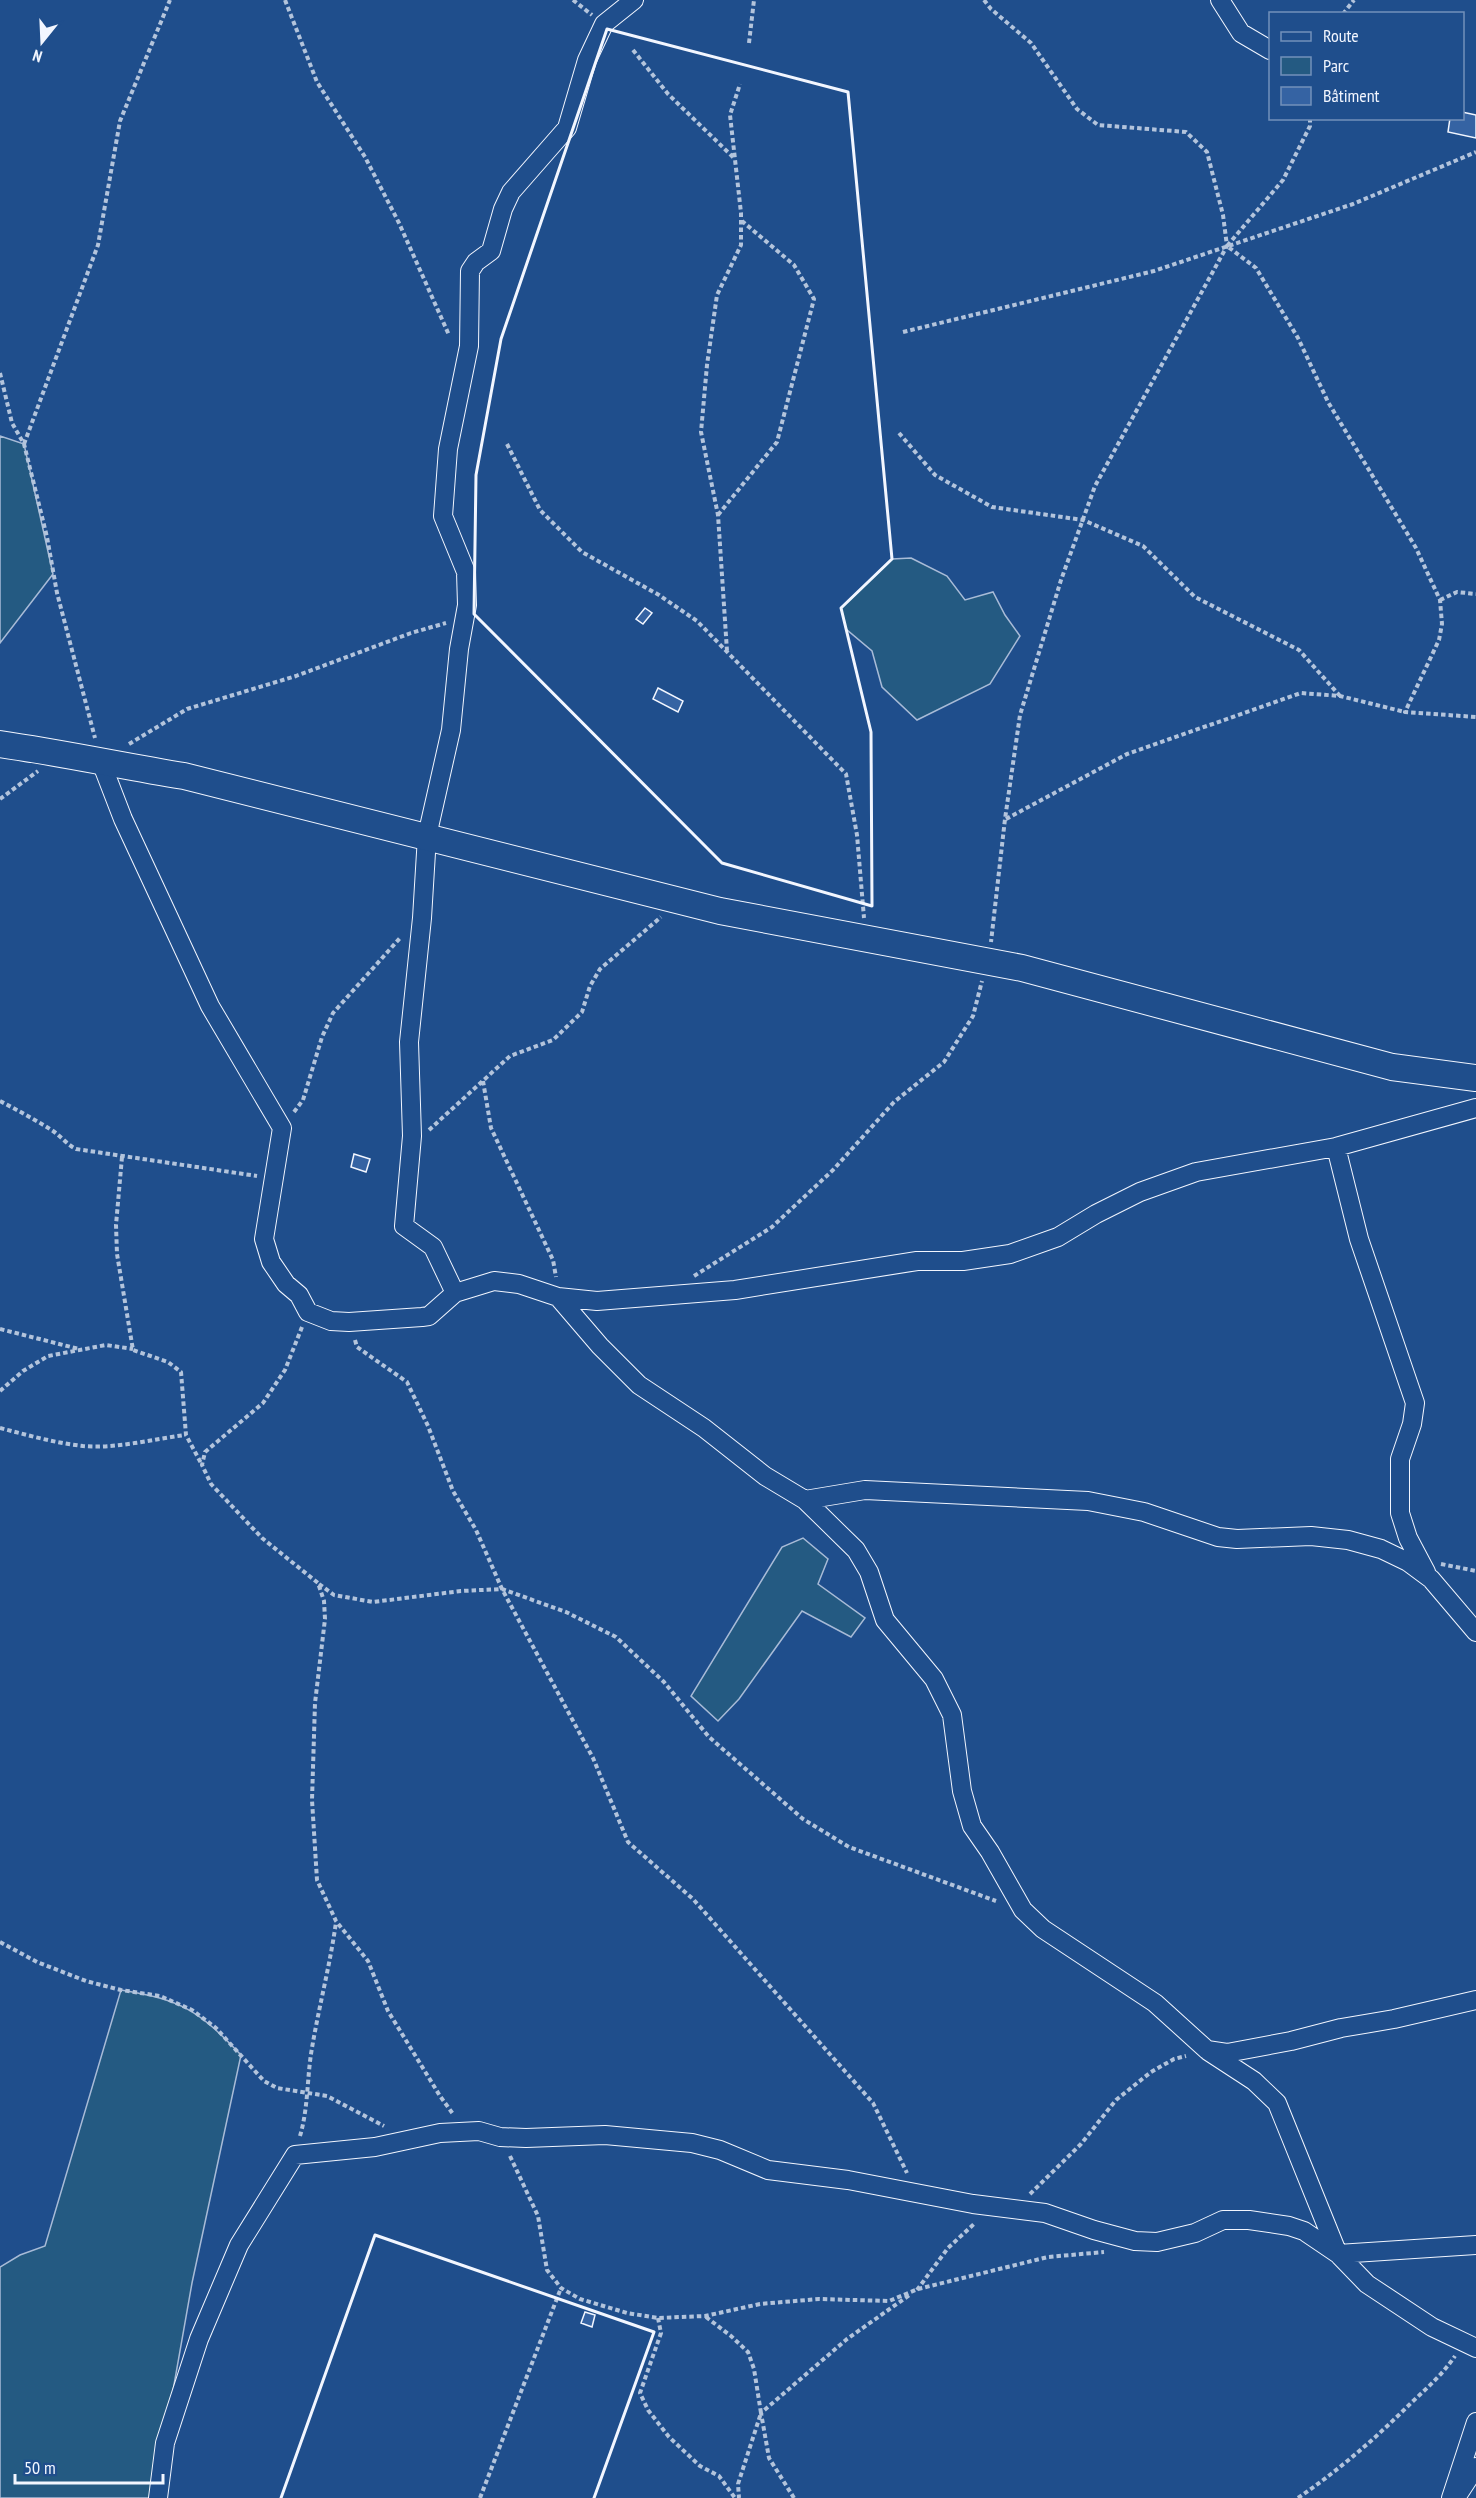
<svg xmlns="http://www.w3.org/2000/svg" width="1476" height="2498" viewBox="0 0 1476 2498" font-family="'PT Sans Narrow',sans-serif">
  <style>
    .green { fill: #245a82; stroke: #a8bbd7; stroke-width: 1.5 }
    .building { fill: #3563a3; stroke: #f2f6ff; stroke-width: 1.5 }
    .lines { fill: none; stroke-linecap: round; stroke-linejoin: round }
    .street-casing { stroke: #f2f6ff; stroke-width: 20 }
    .secondary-casing { stroke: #f2f6ff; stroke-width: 28 }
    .path { stroke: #b3c4dc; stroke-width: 4; stroke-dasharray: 4.5 3; stroke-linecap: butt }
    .street { stroke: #1f4e8c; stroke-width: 18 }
    .secondary { stroke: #1f4e8c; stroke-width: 26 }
    .wall { stroke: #f2f6ff; stroke-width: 3 }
  </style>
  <rect width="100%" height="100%" fill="#1f4e8c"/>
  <!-- green -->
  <path class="green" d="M0,436L24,444L53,574L0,643Z
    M911,558L947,576L965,600L993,592L1005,615L1020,636L990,684L917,720L882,687L872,651L846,629L841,608L892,559Z
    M803,1538L828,1559L818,1584L865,1618L851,1637L802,1611L739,1699L718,1721L691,1696L782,1547Z
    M121,1990C182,2000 198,2010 241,2055L192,2283L154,2498H0V2267L20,2255L45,2246Z"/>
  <!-- building -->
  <path class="building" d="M1462,112L1476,115V138L1448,132L1450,118H1462Z
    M645,608L652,613L643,624L636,619Z
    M658,688L683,701L678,712L653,699Z
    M354,1154L370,1159L366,1172L351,1167Z
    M585,2312L595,2315L592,2327L581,2323Z"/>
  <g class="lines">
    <defs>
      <path id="street" d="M1220,0L1241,33L1270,50
        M101,762L123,819L210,1006L282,1128L264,1239L271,1262L286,1284L299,1295L308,1312L331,1321L349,1322L422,1317L429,1316L455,1293L494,1281L519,1284L558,1297L597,1301L735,1290L917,1261H963L1010,1254L1058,1237L1096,1214L1140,1192L1196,1172L1336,1147L1476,1108
        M1336,1147L1359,1239L1415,1403L1412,1424L1400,1459V1513L1408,1538L1426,1572
        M455,1293L433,1247L404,1226L412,1136L409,1042L422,918L427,836L451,730L459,649L467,605L466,572L443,516L448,449L469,346L470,271L476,262L491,251L503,209L511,192L567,128L587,60L604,24L634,0
        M558,1297L600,1346L639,1385L704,1428L765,1476L805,1500L865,1490L1088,1501L1144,1512L1218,1537L1237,1539L1311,1536L1348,1540L1381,1549L1408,1562L1431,1579L1476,1632
        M805,1500L856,1550L869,1572L885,1620L934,1679L952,1715L962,1791L972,1826L990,1852L1023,1910L1043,1929L1155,2003L1207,2050L1227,2053L1291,2041L1341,2028L1394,2019L1476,2000
        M1208,2051L1254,2081L1277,2103L1338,2254L1476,2245
        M1459,2493L1476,2467
        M158,2498L165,2443L199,2339L239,2245L295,2155L375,2147L440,2133L479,2131L500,2137L526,2138L605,2135L692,2143L720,2150L768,2170L848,2180L973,2204L1045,2213L1094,2230L1135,2241L1157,2242L1195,2233L1223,2220H1249L1289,2226L1304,2231L1338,2254L1367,2284L1432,2327L1476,2348
        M1451,2498L1476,2422"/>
      <path id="secondary" d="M0,744C62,753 123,766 184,776L720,911L1022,968L1392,1067L1476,1078"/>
    </defs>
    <!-- street casing -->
    <use href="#street" class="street-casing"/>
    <!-- secondary casing -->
    <use href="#secondary" class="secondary-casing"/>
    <!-- path -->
    <path class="path" d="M285,0L317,82L365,157L399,223L449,335
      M573,0L592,15
      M984,0L991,9L1031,43L1077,109L1098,125L1186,132L1207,152L1223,215L1227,246L1095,486L1061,580L1020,715L1005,819L991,942
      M1343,14L1354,0
      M749,43L754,0
      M633,50L668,94L734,158
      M1310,118V126L1283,180L1227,246L1256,268L1298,338L1328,402L1416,548L1440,600L1442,624L1439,640L1405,712L1476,717
      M903,332L1154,271L1353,204L1476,152
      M0,373L12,423L24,444L47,537L57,593L95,738
      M899,433L935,475L992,507L1083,520L1143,546L1195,597L1299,650L1340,696
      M24,444L98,245L120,121L170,0
      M507,444L540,510L582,552L659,595L697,621L846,774L857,835L864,918
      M718,515L777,442L814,299L794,265L742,221
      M1440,600L1457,592L1476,594
      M727,651L718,515L701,432L707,365L717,295L741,245V213L730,115L740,84
      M129,744L187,709L296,676L411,633L446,623
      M0,799L38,771
      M1006,819L1127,754L1301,693L1340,696L1405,712
      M483,1081L491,1128L553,1260L556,1277
      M0,1101C17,1110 34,1119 50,1129C60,1135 66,1144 76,1149L257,1176
      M294,1112L303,1100L322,1037L333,1013L400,938
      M429,1130L510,1056L553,1040L582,1012L590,986L600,969L661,917
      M122,1157L116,1225L117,1254L133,1350L168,1362L181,1372L186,1435L202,1465
      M694,1276L772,1227L833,1170L894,1102L944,1062L973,1016L982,981
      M302,1327L285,1370L263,1403L205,1452L202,1465L211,1484L262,1538L318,1583L324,1601L325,1619L315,1703L312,1800L317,1880L336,1921L368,1961L388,2011L440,2096L453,2114
      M0,1329L79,1349
      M355,1340L357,1347L407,1382L428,1426L453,1491L476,1530L502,1589L593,1758L628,1842L693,1899L873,2103L907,2173
      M0,1391L23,1371L48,1356L106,1345L133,1349
      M0,1428C27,1435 55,1443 83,1446C116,1449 153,1439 185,1435
      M1441,1564L1476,1571
      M319,1584L334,1595L373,1602L461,1591L502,1589L566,1612L616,1637L664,1682L709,1737L803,1819L849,1847L996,1901
      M0,1942L37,1962L86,1981L121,1990L160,1996L192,2010L216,2028L264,2081L277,2088L327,2096L384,2126
      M300,2136C308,2109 307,2081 311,2054C318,2010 330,1966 336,1922
      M510,2156L538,2216L547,2270L561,2288L580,2299L627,2313L658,2318L705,2316L760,2304L819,2299L889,2301L918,2289L1048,2257L1104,2252
      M1030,2194L1081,2144L1116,2100L1151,2072L1174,2059L1186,2056
      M917,2290L948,2248L975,2223
      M706,2317L731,2336L748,2352L754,2369L761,2413L738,2484L739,2498
      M658,2318L661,2333L640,2393L648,2410L669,2437L700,2466L719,2476L735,2498
      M480,2498L561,2288
      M794,2498L769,2458L761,2413L847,2339L911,2294
      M1298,2498C1339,2470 1376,2438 1411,2403C1427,2388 1443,2374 1455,2356"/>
    <!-- street -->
    <use href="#street" class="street"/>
    <!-- secondary -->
    <use href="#secondary" class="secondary"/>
    <!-- wall -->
    <path class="wall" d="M607,29L848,92L892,559L841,608L871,732L872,906L722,863L474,614L476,475L501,339Z
      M281,2498L375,2235L654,2332L594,2498"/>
  </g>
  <!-- legend -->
  <rect x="1269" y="12" width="195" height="108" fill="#1f4e8c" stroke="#7391ba" stroke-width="1.5"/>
  <rect x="1281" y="32" width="30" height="9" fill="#1f4e8c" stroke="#7391ba" stroke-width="1.5"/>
  <text x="1323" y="42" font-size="18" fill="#f2f6ff">Route</text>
  <rect x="1281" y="57" width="30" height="18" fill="#245a82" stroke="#7391ba" stroke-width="1.5"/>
  <text x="1323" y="72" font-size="18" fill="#f2f6ff">Parc</text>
  <rect x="1281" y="87" width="30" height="18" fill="#3563a3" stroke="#7391ba" stroke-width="1.5"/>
  <text x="1323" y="102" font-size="18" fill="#f2f6ff">Bâtiment</text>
  <!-- north arrow -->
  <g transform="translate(42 42) rotate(198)" stroke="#1f4e8c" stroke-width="4.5" paint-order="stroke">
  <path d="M0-4.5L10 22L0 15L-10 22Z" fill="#f2f6ff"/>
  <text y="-9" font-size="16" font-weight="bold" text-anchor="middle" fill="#f2f6ff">N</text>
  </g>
  <!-- scale -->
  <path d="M15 2474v9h148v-9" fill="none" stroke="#f2f6ff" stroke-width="3"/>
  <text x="24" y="2474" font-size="18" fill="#f2f6ff" stroke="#1f4e8c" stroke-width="4.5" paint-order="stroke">50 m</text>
</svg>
